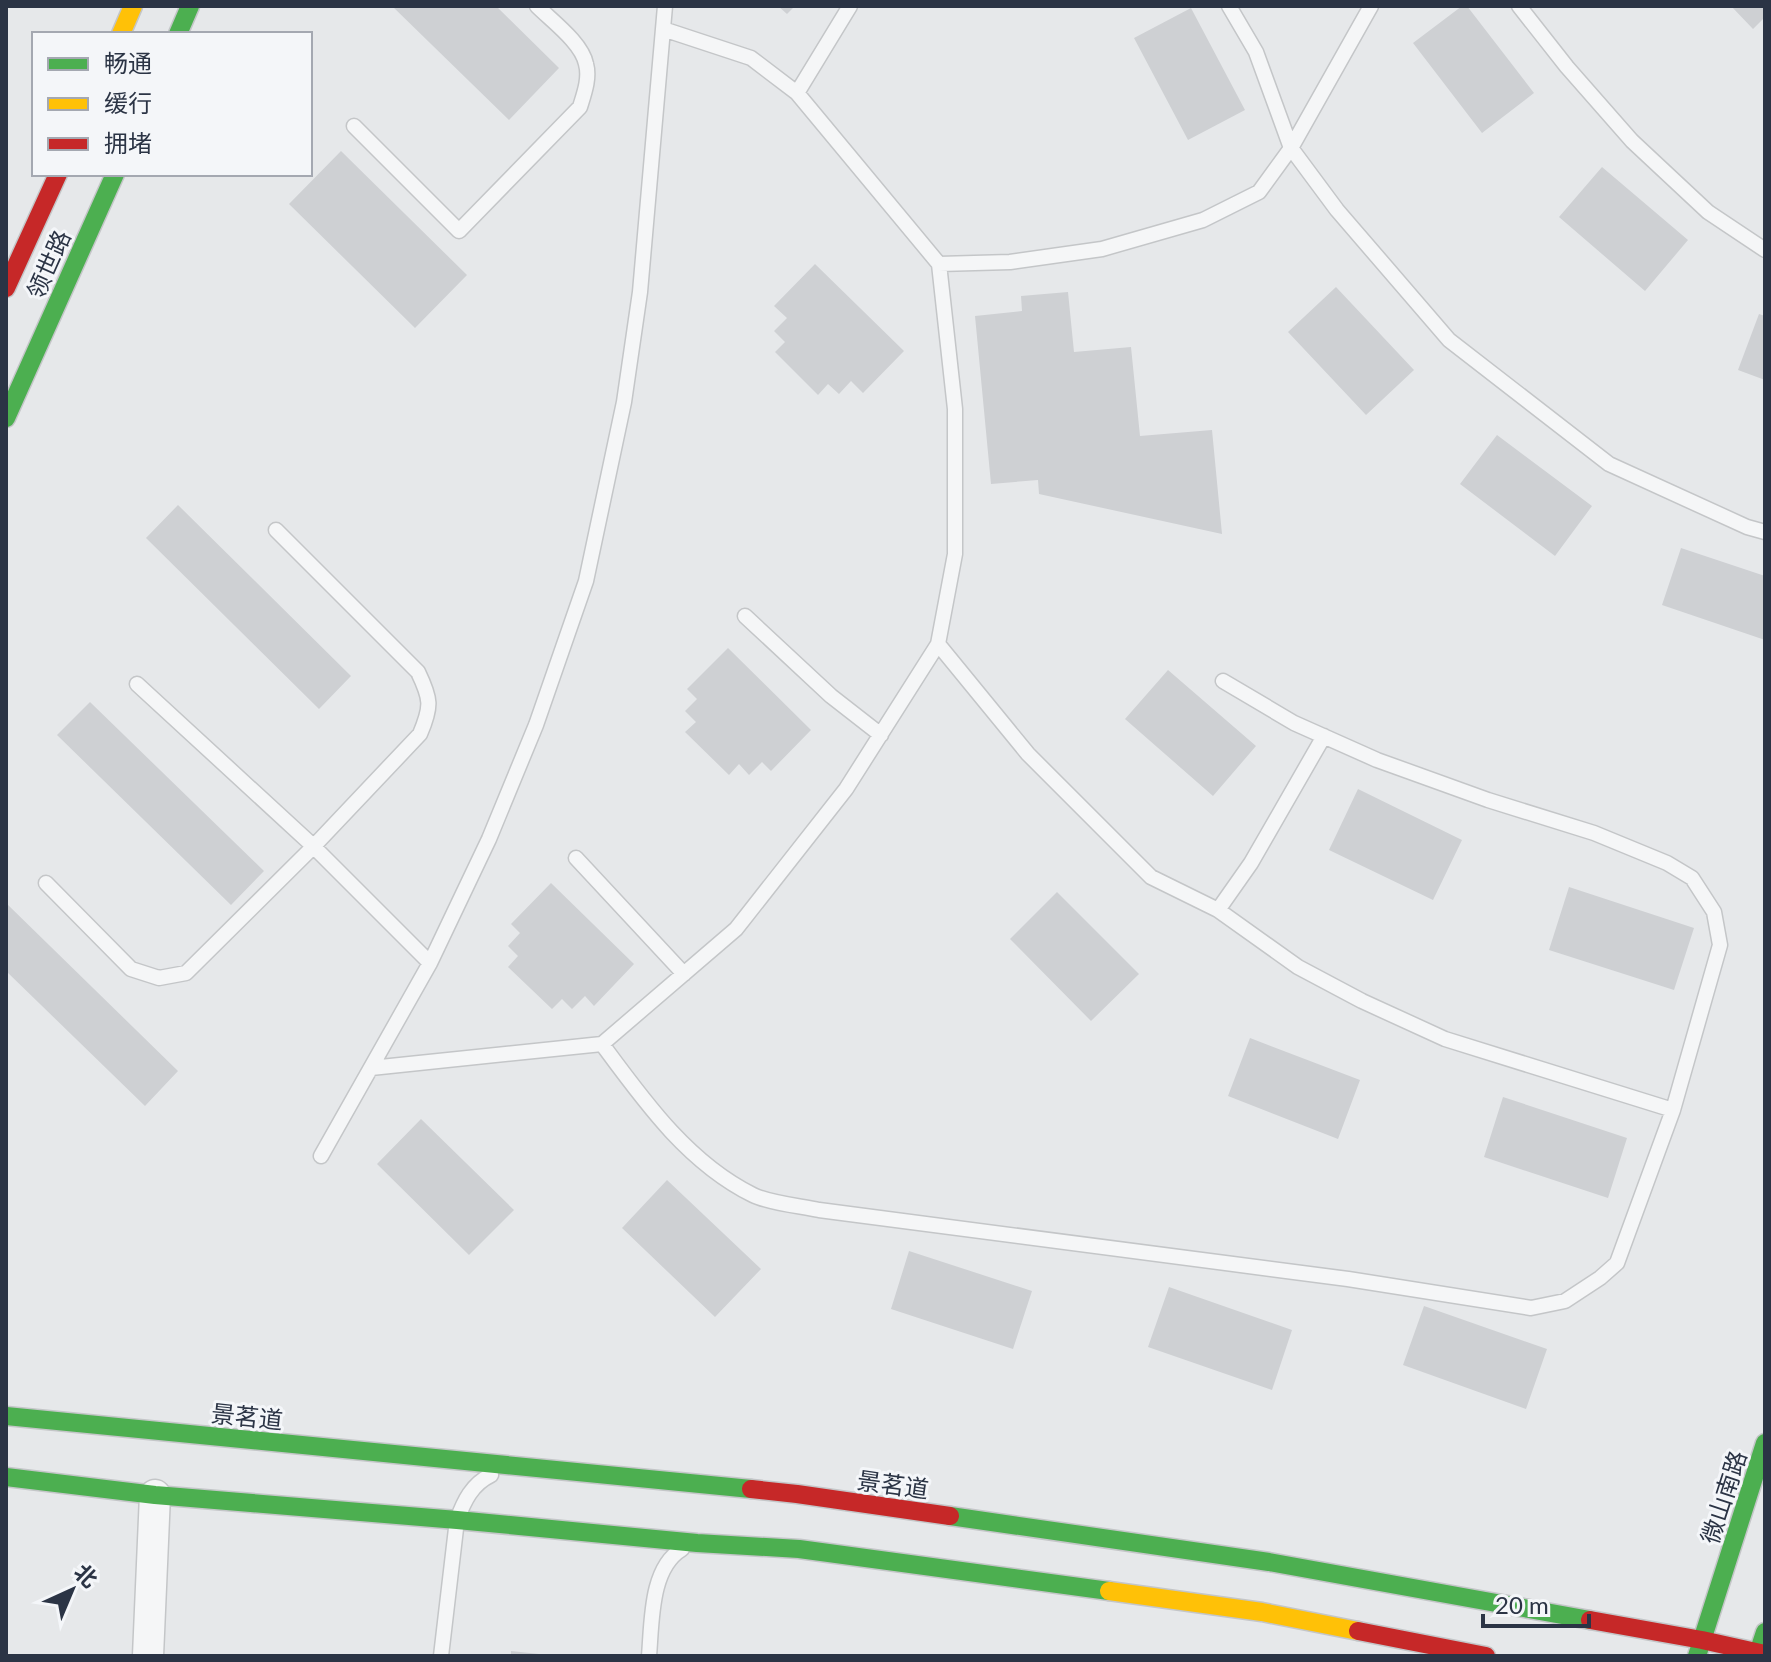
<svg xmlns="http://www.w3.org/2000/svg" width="1771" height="1662" viewBox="0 0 1771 1662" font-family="Lato,'Noto Sans SC',sans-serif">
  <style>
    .building { fill: #ced0d3 }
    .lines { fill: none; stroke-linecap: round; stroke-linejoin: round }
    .lane-casing { stroke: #c4c6c8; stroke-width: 17 }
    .street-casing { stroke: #c4c6c8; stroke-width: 33 }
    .fast-casing { stroke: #c4c6c8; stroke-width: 21 }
    .slow-casing { stroke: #c4c6c8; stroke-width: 21 }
    .jam-casing { stroke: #c4c6c8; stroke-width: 21 }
    .lane { stroke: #f5f6f7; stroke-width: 14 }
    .street { stroke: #f5f6f7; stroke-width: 30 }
    .fast { stroke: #4caf50; stroke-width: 18 }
    .slow { stroke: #ffc107; stroke-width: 18 }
    .jam { stroke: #c62828; stroke-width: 18 }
    .labels { text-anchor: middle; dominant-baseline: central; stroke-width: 6; stroke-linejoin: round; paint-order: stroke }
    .street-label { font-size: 24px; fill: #2b3445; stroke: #f4f6f9 }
  </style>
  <rect width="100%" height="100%" fill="#e6e8ea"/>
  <!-- building -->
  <path class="building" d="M392,6H496L559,68L509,120Z
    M778,6H795L787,14Z
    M1462,6H1467L1534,93L1482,133L1413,43Z
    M1731,6H1765V17L1753,29Z
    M1191,8L1245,110L1188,140L1134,38Z
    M341,151L467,275L415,328L289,204Z
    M1602,167L1688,240L1645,291L1559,217Z
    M815,264L904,351L863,393L851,381L839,394L828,384L818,395L775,352L785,342L774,331L787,318L774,306Z
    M1336,287L1414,370L1366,415L1288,332Z
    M1068,292L1074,352L1131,347L1140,436L1212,430L1222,534L1039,494L1038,480L991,484L975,316L1022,311L1021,296Z
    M1759,314L1765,316V380L1738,370Z
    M1497,435L1592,506L1555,556L1460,484Z
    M178,505L351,676L319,709L146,538Z
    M1681,548L1765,576V640L1662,605Z
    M728,648L811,730L771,771L762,762L749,775L739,764L729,775L685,732L696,722L685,711L697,699L687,689Z
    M1168,670L1256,746L1213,796L1125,719Z
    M90,702L264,871L231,905L57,735Z
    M1358,789L1462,840L1433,900L1329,850Z
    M551,883L634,964L594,1006L585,996L572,1009L562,999L552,1009L508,967L518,956L508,946L520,933L511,924Z
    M1569,887L1694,928L1674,990L1549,950Z
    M1057,892L1139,974L1091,1021L1010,939Z
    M6,903L178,1071L145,1106L6,971Z
    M1250,1038L1360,1080L1338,1139L1228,1096Z
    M1503,1097L1627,1138L1608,1198L1484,1157Z
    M421,1119L514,1210L469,1255L377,1164Z
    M667,1180L761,1269L715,1317L622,1228Z
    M909,1251L1032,1291L1013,1349L891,1309Z
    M1169,1287L1292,1330L1272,1390L1148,1347Z
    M1424,1306L1547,1349L1526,1409L1403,1365Z
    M511,1651L539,1654V1656H511Z"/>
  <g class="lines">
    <defs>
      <path id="lane" d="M1229,6L1256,52L1291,148L1337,210L1449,340L1609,464L1747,527L1765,532
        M1519,6L1567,67L1632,141L1708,212L1765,250
        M797,93L850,6
        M354,126L459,231L580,107C584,94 590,78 586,64C582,43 552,21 537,6
        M939,264L1010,262L1102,249L1203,220L1259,192L1291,148L1371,6
        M745,616L831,696L881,735
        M938,644L1028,754L1151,877L1218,910L1298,967L1362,1001L1445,1039L1673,1110
        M137,684L311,844L430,963
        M576,858L684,974
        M46,883L131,969L159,978L186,973L313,847L420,734C432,706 431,699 418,672L276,530
        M1218,910L1251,863L1324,736
        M602,1044C644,1101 688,1163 753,1195C769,1203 800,1206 819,1210L1348,1279L1531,1308L1565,1301L1600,1278L1617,1263L1673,1110L1720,945L1714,912L1692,878L1667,863L1594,833L1488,800L1377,760L1294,723L1223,681
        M371,1068L602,1044L736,929L846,789L938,644L955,554V409L939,264L797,93L751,58L663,29
        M321,1156L430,963L489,839L536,725L586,581L624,402L640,292L665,6
        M441,1656L457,1520C464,1501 472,1484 491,1475
        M649,1656C652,1622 650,1568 682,1549"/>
      <path id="street" d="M148,1656L155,1495"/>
      <path id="fast" d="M178,34L190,6
        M6,418L115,174
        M6,1416L751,1489
        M6,1477L155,1495L457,1520L697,1543L799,1549L1109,1591
        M950,1516L1269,1562L1590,1620
        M1697,1656L1765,1443
        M1757,1656L1765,1632"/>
      <path id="slow" d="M121,34L133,6
        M1109,1591L1262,1612L1358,1631"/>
      <path id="jam" d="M6,288L58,174
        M751,1489L797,1494L950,1516
        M1590,1620L1702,1640L1765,1654
        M1358,1631L1486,1656"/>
    </defs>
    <!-- lane casing -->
    <use href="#lane" class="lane-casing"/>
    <!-- street casing -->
    <use href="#street" class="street-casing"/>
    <!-- fast casing -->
    <use href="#fast" class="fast-casing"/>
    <!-- slow casing -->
    <use href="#slow" class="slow-casing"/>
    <!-- jam casing -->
    <use href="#jam" class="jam-casing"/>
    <!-- lane -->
    <use href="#lane" class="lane"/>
    <!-- street -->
    <use href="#street" class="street"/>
    <!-- fast -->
    <use href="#fast" class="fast"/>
    <!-- slow -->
    <use href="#slow" class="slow"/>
    <!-- jam -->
    <use href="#jam" class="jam"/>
  </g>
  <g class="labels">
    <!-- street labels -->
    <g class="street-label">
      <text transform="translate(48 264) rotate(-66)">领世路</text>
      <text transform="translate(247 1416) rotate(6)">景茗道</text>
      <text transform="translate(893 1484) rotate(8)">景茗道</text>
      <text transform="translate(1723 1497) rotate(-72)">微山南路</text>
    </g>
  </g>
  <!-- border -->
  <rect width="1771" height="1662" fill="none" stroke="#2b3445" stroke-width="16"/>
  <!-- legend -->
  <rect x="32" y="32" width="280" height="144" fill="#f4f6f9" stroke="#a4a8b1" stroke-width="2"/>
  <rect x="48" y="58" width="40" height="12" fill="#4caf50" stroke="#a4a8b1" stroke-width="2"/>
  <text x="104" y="72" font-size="24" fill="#2b3445">畅通</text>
  <rect x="48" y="98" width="40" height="12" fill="#ffc107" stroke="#a4a8b1" stroke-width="2"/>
  <text x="104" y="112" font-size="24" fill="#2b3445">缓行</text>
  <rect x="48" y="138" width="40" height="12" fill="#c62828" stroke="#a4a8b1" stroke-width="2"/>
  <text x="104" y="152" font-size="24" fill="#2b3445">拥堵</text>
  <!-- north arrow -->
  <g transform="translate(72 1590) rotate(44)" stroke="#f4f6f9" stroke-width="6" paint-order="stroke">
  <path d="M0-6L14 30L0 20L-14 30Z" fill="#2b3445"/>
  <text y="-12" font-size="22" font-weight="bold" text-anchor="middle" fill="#2b3445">北</text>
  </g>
  <!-- scale -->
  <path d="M1483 1614v12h106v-12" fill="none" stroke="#2b3445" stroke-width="4"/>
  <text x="1495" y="1614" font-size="24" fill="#2b3445" stroke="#f4f6f9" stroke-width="6" paint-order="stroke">20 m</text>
</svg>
